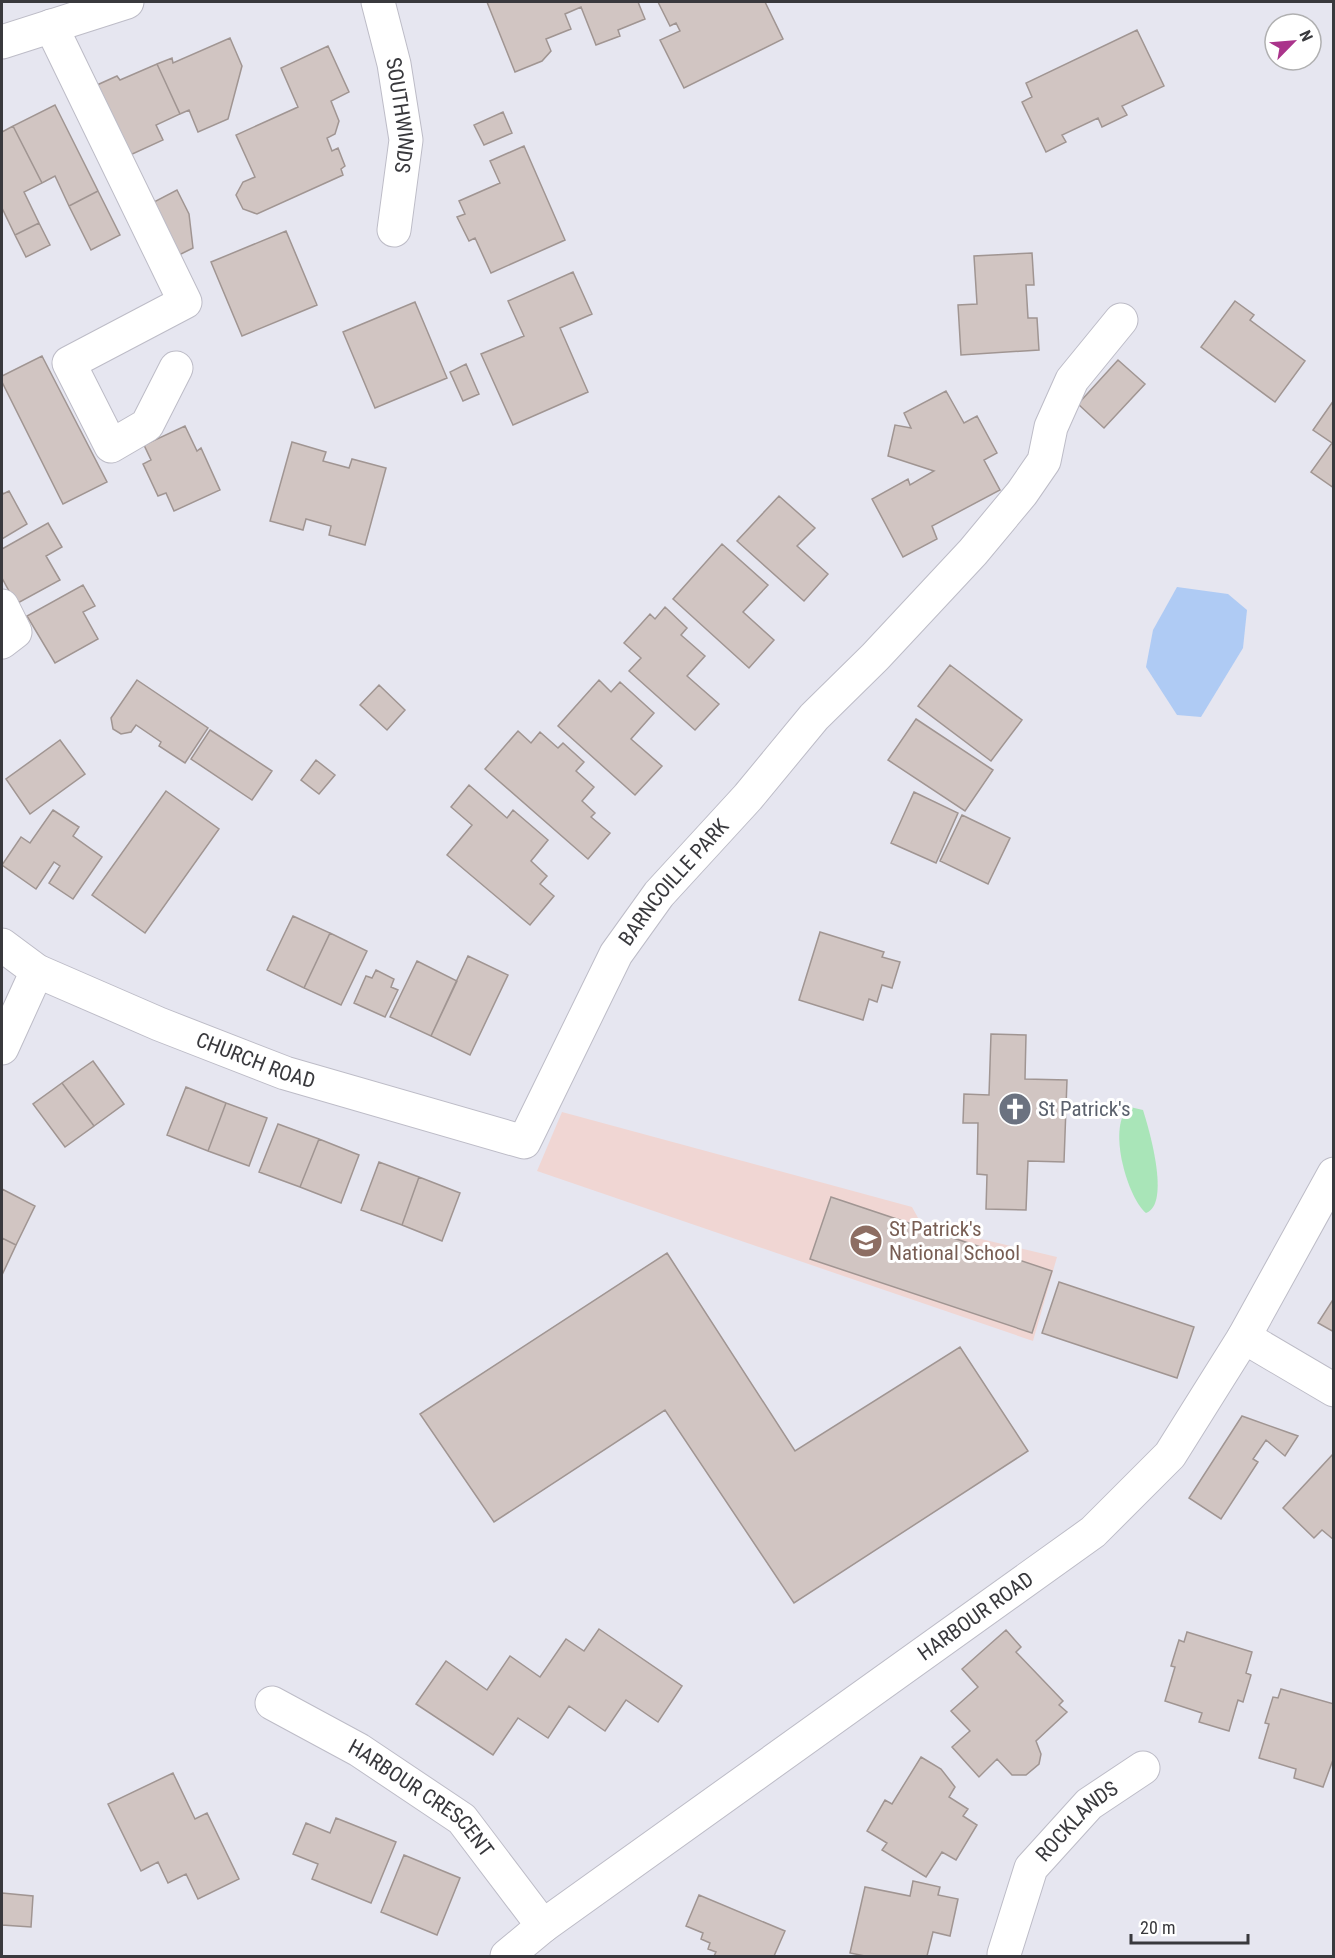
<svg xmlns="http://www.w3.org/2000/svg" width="1335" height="1958" viewBox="0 0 1335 1958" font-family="'Roboto Condensed',sans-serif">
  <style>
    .education { fill: #f0d6d3 }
    .green { fill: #a9e5b8 }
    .water { fill: #afcbf4 }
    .building { fill: #d1c5c2; stroke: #a09592; stroke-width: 1.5 }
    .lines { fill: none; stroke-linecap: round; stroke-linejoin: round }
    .minor-casing { stroke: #bdbcc7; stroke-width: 35 }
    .major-casing { stroke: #bdbcc7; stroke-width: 35 }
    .minor { stroke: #fff; stroke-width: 33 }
    .major { stroke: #fff; stroke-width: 33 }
    .labels { text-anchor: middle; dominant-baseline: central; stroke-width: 6; stroke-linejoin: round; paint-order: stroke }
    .street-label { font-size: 21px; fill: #39393d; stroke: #fff }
    .worship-label { font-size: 21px; fill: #5b616d; stroke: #fff; text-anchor: start }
    .education-label { font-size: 21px; fill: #785e54; stroke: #fff; text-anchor: start }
  </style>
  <rect width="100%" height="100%" fill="#e6e6f0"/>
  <!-- education -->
  <path class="education" d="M562,1112L912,1207L922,1225L1057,1257L1033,1341L537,1171Z"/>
  <!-- green -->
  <path class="green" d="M1130,1107L1143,1110C1149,1129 1171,1204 1146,1213C1127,1198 1106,1123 1130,1107Z"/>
  <!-- water -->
  <path class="water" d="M1177,587L1228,594L1247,610L1243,648L1201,717L1177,715L1146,667L1153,630Z"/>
  <!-- building -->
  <path class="building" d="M487,2H638L645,19L618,30L620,36L596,45L581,7L565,14L571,29L546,39L551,51L542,61L515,72Z
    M658,2H765L783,39L684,88L660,40L680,31L676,23L670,26Z
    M1137,30L1164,86L1122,106L1127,115L1102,127L1098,118L1062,135L1066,142L1046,152L1022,102L1032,97L1026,83Z
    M230,38L242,66L228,119L198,132L189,110L180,114L157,64L172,58L173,63Z
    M328,46L349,92L331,101L339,121L335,134L327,138L332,151L338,148L345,166L341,169L343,175L257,214L243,209L236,195L243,182L255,177L236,135L298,107L281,68Z
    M157,64L180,114L156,125L163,140L128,156L97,85L117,76L120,80Z
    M55,105L98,191L69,206L55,176L42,183L13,126Z
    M503,112L512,133L484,145L474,125Z
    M13,126L42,183L24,192L39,223L15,235L2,208V132Z
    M524,146L565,240L491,273L475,238L469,241L457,217L465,214L459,201L500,183L490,161Z
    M177,190L189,214L193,248L179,255L152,203Z
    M98,191L120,235L91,250L69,206Z
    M39,223L50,245L26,257L15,235Z
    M286,231L317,305L242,336L211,262Z
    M1032,253L1034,285H1026L1028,318H1037L1039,350L961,355L958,305L977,304L974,256Z
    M573,272L592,314L560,328L588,392L513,425L481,354L524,336L508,301Z
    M1235,301L1254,315L1250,320L1305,361L1275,402L1201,347Z
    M415,302L447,378L375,408L343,332Z
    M42,356L107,482L63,504L2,382V376Z
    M1118,360L1145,384L1104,428L1078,404Z
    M466,364L479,394L463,401L450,372Z
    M946,391L964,423L977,416L997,453L984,460L1000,490L932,526L937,539L903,557L872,499L908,479L910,485L934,471L888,456L895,425L911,428L904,413Z
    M1334,400V488L1311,472L1332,443L1313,430Z
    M185,426L197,451L201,448L220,490L174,511L166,493L158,496L143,464L151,460L144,445Z
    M292,442L326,452L323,461L349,468L352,459L386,468L365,545L329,535L331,526L306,519L303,530L270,521Z
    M2,491L3,494L9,491L27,524L2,539Z
    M779,496L815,528L797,546L828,574L804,601L737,541Z
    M48,523L62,547L46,556L60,580L16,604L2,578V549Z
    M722,544L768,585L743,612L774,640L749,668L673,599Z
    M83,585L95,606L83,612L98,639L55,663L27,616Z
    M665,607L687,628L681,635L705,656L687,676L719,704L695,730L629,671L641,658L624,643L650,614L655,619Z
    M950,665L1022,720L991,761L918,706Z
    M137,680L208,728L185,763L159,746L161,742L136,725L131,732L121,734L113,729L111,718Z
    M599,680L611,692L620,682L654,713L631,739L662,766L635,795L558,726Z
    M379,685L405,710L387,730L360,705Z
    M916,719L993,770L965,811L888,760Z
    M210,730L272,771L252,800L191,759Z
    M518,731L531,743L540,732L558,748L563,743L584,762L576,771L594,787L582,801L595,813L591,817L610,833L588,859L485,769Z
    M60,740L85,774L30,814L6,779Z
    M316,760L335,775L319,794L301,780Z
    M469,785L507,818L513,810L548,840L531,861L547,876L540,884L554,896L530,925L447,855L472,825L451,807Z
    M166,791L219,829L145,933L92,895Z
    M914,792L958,813L936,863L891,843Z
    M53,810L79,827L73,836L102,857L73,899L49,883L60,866L54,862L36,889L2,865L21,837L30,843Z
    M962,815L1010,838L988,884L940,861Z
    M293,916L330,933L304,988L267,970Z
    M820,932L884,952L882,957L900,962L892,988L882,985L877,1002L869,999L863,1020L799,1000Z
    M330,933L367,951L341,1005L304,988Z
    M468,956L508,975L470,1055L431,1036Z
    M417,961L457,981L431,1036L390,1017Z
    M376,970L394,979L391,987L398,990L385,1017L354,1003L366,976L372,978Z
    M991,1034L1026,1035L1025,1079L1067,1080L1064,1162L1028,1161L1026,1210L986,1209L987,1175L977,1174L978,1123H963L964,1094L989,1095Z
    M93,1061L124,1104L94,1126L62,1083Z
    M62,1083L94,1126L65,1147L33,1104Z
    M186,1087L226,1103L208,1151L167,1135Z
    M226,1103L267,1118L249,1166L208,1151Z
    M278,1124L319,1139L300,1187L259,1172Z
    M319,1139L359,1155L341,1203L300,1187Z
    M379,1162L419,1177L402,1225L361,1210Z
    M419,1177L460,1193L442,1241L402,1225Z
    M2,1189L35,1206L16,1245L2,1238Z
    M831,1197L1052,1271L1032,1333L810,1259Z
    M2,1238L16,1245L2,1275Z
    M667,1253L795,1451L960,1347L1028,1451L794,1603L665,1410L494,1522L420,1414Z
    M1059,1282L1194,1327L1177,1378L1042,1333Z
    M1334,1298V1332L1318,1323Z
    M1242,1416L1298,1436L1285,1456L1266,1440L1253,1459L1258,1462L1221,1519L1189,1498Z
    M1334,1453V1540L1322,1530L1314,1538L1283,1508Z
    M599,1629L682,1686L658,1722L626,1700L605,1731L569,1706L548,1738L518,1718L493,1755L416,1704L446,1661L487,1690L510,1656L540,1677L566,1639L584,1651Z
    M1006,1630L1021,1647L1016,1652L1063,1701L1059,1705L1067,1712L1036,1741L1041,1754L1039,1764L1026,1775H1012L997,1759L979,1777L952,1747L970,1731L951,1711L978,1687L962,1669Z
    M1187,1632L1252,1652L1246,1673L1251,1675L1243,1702L1238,1700L1229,1731L1199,1722L1202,1713L1165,1701L1175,1667L1171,1666L1179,1640L1184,1642Z
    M1281,1689L1334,1704V1757L1323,1787L1294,1778L1296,1769L1259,1758L1269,1724L1265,1723L1273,1697L1278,1698Z
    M921,1757L941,1769L955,1787L949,1797L968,1809L963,1816L977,1825L956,1860L942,1852L926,1877L882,1850L887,1843L867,1831L885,1800L892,1804Z
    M173,1773L195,1819L207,1813L239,1879L198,1899L186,1874L168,1883L158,1862L141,1871L108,1804Z
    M336,1818L396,1842L371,1903L312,1879L318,1864L293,1854L306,1823L330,1833Z
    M404,1855L460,1878L437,1935L381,1912Z
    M913,1881L940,1887L938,1895L958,1899L950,1936L933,1932L927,1956H865L850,1953L865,1887L910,1896Z
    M2,1893L33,1896L31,1927L2,1925Z
    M699,1895L785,1931L774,1956H714L716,1952L708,1949L710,1943L701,1939L703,1933L686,1926Z"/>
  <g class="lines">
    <defs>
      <g id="minor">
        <path id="s1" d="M378,2L394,64L406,140L394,230"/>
        <path d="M51,26L185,302L69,363L111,446L147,425L176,368"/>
        <path d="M2,606L15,632L2,642"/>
        <path id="s2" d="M2,945L37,971L159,1024L285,1073L524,1142L616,954L659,894L748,797L814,717L875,657L973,552L1022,493L1044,461L1051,427L1072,380L1121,320"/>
        <path d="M2,1048L37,971"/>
        <path d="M1244,1337L1334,1390"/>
        <path id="s3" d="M272,1703L359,1750L462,1819L543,1926"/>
        <path id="s4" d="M1004,1954L1031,1868L1089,1804L1143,1768"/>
        <path id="s5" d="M507,1956L543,1926L1093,1532L1170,1455L1244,1337L1334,1174"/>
      </g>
      <path id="major" d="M2,42L127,2"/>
    </defs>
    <!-- minor casing -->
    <use href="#minor" class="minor-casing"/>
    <!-- major casing -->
    <use href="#major" class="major-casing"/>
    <!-- minor -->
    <use href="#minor" class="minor"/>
    <!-- major -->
    <use href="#major" class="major"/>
  </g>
  <!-- icons -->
  <defs>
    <symbol id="church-disc" viewBox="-11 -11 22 22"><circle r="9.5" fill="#6b7280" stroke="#fff"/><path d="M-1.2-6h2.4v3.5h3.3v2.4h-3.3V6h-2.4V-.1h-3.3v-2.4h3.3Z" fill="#fff"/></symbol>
    <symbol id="school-disc" viewBox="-11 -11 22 22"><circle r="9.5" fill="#8d6e63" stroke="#fff"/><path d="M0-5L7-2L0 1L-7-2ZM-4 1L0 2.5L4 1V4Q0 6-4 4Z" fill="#fff"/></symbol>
  </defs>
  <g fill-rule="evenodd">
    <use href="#church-disc" x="996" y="1090" width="38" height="38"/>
    <use href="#school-disc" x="847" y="1222" width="38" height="38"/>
  </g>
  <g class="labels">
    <!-- street labels -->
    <g class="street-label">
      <text stroke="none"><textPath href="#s1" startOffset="116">SOUTHWINDS</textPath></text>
      <text stroke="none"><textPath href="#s2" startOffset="862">BARNCOILLE PARK</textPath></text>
      <text stroke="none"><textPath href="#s2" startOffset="280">CHURCH ROAD</textPath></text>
      <text stroke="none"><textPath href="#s5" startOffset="579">HARBOUR ROAD</textPath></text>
      <text stroke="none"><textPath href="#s3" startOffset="178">HARBOUR CRESCENT</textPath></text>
      <text stroke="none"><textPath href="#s4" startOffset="156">ROCKLANDS</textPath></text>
    </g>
    <!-- worship labels -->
    <g class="worship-label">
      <text x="1038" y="1109">St Patrick's</text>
    </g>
    <!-- education labels -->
    <g class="education-label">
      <text x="889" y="1229">St Patrick's<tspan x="889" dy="24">National School</tspan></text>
    </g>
  </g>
  <!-- border -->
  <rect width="1335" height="1958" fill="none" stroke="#39393d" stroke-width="6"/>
  <!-- north arrow -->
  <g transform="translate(1293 42) rotate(65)"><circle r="28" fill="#ffffff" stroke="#b0b0b1" stroke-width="1.5"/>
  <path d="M0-4.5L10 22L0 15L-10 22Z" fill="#aa348b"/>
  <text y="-9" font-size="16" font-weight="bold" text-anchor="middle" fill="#39393d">N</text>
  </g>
  <!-- scale -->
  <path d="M1131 1934v9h117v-9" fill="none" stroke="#39393d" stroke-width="3"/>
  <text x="1140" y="1934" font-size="18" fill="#39393d" stroke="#ffffff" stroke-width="4.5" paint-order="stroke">20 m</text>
</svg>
